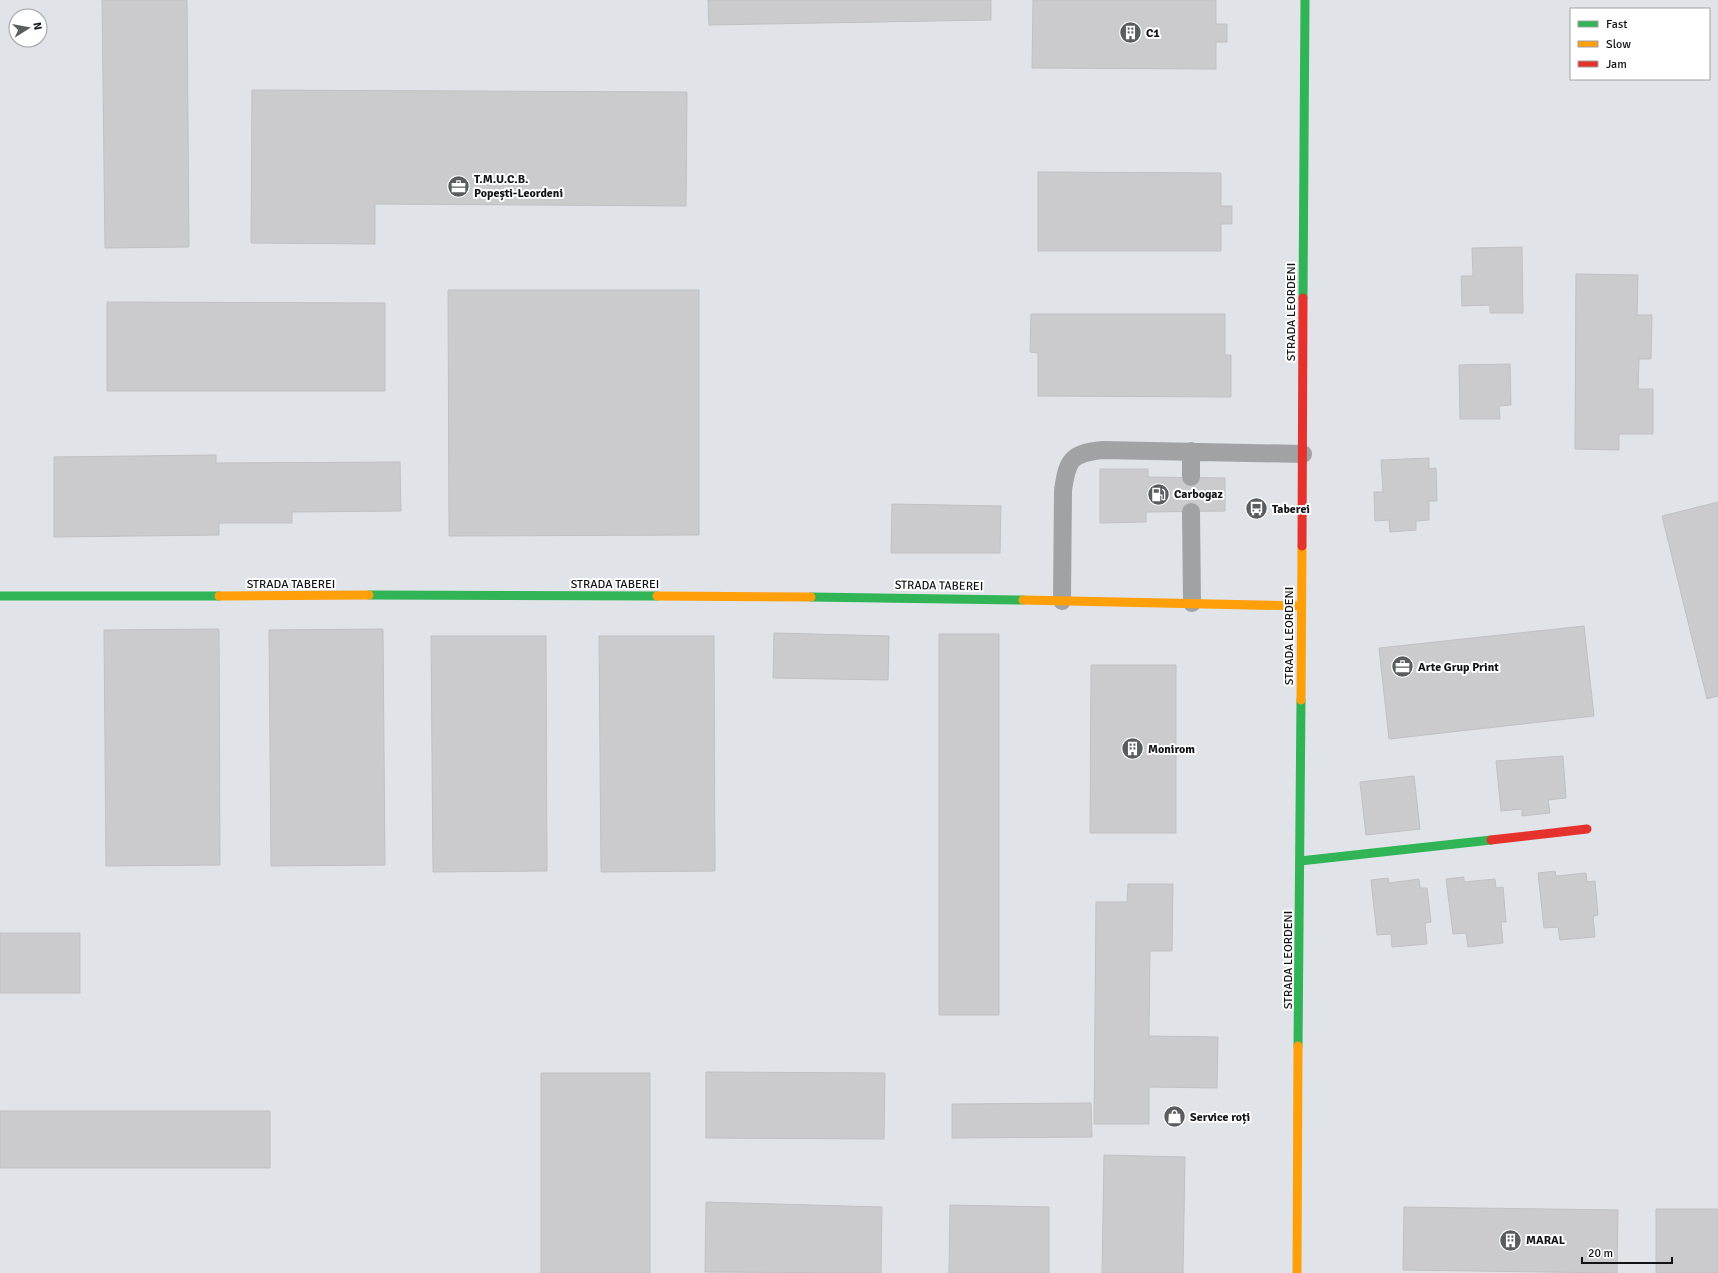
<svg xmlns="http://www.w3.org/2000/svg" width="1718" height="1273" viewBox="0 0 1718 1273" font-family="Signika,sans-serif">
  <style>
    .building { fill: #cbcbcd; stroke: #c1c0c2 }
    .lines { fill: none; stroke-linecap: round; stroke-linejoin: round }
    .lane { stroke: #a1a2a4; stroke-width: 18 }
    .fast { stroke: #30b455; stroke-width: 9 }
    .slow { stroke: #ff9f0a; stroke-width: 9 }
    .jam { stroke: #e5322d; stroke-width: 9 }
    .labels { text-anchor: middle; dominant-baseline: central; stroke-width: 4; stroke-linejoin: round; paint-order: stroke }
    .poi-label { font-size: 12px; font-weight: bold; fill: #121417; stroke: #fff; text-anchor: start }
    .street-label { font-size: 12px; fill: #121417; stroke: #fff }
  </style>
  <rect width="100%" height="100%" fill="#e0e4e8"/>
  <!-- building -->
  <path class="building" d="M102,0H187L189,247L105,248Z
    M708,0H991V20L709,25Z
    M1033,0H1216V24H1227V42H1216V69L1032,68Z
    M252,90L687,92L686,206L375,204V244L251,243Z
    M1038,172L1221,173V206H1232V224H1221V251H1038Z
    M1522,247L1523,313H1490V305L1462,306L1461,276H1473L1472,248Z
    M1576,274L1638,275L1637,315H1652L1651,359H1639L1638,389H1653V434H1619V450L1575,449Z
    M448,290H699V535L449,536Z
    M107,302L385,303V391H107Z
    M1031,314H1225V355H1231V397L1038,396V353L1030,352Z
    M1510,364L1511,405L1499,406L1500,419H1460L1459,365Z
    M216,455V463L400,462L401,511L292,512V523H219V535L54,537V457Z
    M1429,458V469L1436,468L1437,501H1429V520L1416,521V530L1390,532L1389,520L1375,521L1374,492H1383L1381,460Z
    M1100,469H1148V477L1225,478V511L1146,512V522L1100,523Z
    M1718,502V696L1707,699L1662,516Z
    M892,504L1001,506L1000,553H891Z
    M1584,626L1594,716L1389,739L1379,648Z
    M219,629L220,865L106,866L104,630Z
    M383,629L385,865L271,866L269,630Z
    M774,633L889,636L888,680L773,678Z
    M939,634H999V1015H939Z
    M431,636H546L547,871L433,872Z
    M599,636H714L715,871L601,872Z
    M1091,665H1176V833H1090Z
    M1563,756L1566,798L1548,800L1550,813L1522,816V809L1501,811L1496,761Z
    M1414,776L1420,829L1366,835L1360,782Z
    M1555,871L1556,876L1586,873L1587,882L1595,881L1598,915L1593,916L1595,937L1560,940L1558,927L1544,928L1538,873Z
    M1464,877V882L1495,879L1496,888L1503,887L1506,922H1501L1503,943L1468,947L1466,933L1453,934L1446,879Z
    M1388,878L1389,883L1419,879L1420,888H1427L1431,922L1425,923L1427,944L1392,947L1391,934L1377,935L1371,880Z
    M1128,884H1173L1172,951H1150L1149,1036L1218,1037L1217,1088L1149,1087V1124H1094L1096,902H1127Z
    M0,933H80V993H0Z
    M706,1072L885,1073L884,1139L706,1138Z
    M541,1073H650V1273H541Z
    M1091,1103L1092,1137L952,1138V1104Z
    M0,1111H270V1168H0Z
    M1104,1155L1185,1157L1183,1273H1102Z
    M706,1202L882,1207L881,1273L705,1272Z
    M950,1205L1049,1207V1273H949Z
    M1404,1207L1618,1210L1617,1273L1403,1270Z
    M1656,1209H1718V1273H1656Z"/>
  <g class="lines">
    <!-- lane -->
    <path class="lane" d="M1191,477V451
      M1191,512L1192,603
      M1062,601L1063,491C1067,460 1071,453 1103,450L1303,454"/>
    <!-- fast -->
    <path class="fast" d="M1303,298L1305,0
      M369,595L657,596
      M0,596H219
      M811,597L1023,600
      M1300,861L1491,840
      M1298,1046L1301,700"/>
    <!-- slow -->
    <path class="slow" d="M219,596L369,595
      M657,596L811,597
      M1023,600L1301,606
      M1301,700L1302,546
      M1297,1273L1298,1046"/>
    <!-- jam -->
    <path class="jam" d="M1302,546L1303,298
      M1491,840L1587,829"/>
  </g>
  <!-- icons -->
  <defs>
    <symbol id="building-disc" viewBox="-11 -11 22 22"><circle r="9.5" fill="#5a5d60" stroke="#fff"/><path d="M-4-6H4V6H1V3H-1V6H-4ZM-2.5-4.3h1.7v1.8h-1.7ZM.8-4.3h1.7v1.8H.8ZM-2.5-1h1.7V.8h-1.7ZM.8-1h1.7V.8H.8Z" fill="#fff"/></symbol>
    <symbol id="office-disc" viewBox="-11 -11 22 22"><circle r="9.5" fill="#5a5d60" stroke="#fff"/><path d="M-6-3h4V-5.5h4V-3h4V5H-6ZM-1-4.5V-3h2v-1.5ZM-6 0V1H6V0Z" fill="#fff"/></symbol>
    <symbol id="fuel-disc" viewBox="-11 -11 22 22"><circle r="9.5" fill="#5a5d60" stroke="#fff"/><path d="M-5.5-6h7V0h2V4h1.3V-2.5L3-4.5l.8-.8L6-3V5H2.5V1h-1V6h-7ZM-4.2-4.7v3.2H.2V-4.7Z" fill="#fff"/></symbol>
    <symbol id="bus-disc" viewBox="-11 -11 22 22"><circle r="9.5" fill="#5a5d60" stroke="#fff"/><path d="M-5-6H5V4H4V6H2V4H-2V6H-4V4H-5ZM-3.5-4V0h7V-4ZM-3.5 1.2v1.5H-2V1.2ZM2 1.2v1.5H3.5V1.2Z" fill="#fff"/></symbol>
    <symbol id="shop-disc" viewBox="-11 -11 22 22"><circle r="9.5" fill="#5a5d60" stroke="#fff"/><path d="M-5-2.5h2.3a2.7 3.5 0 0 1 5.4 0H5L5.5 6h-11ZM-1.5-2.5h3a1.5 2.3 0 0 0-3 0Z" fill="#fff"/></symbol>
  </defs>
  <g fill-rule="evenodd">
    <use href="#building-disc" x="1118" y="20" width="25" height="25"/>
    <use href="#office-disc" x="446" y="174" width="25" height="25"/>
    <use href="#fuel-disc" x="1146" y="482" width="25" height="25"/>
    <use href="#bus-disc" x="1244" y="496" width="25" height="25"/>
    <use href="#office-disc" x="1390" y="654" width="25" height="25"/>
    <use href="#building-disc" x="1120" y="736" width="25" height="25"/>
    <use href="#shop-disc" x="1162" y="1104" width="25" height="25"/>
    <use href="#building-disc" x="1498" y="1228" width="25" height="25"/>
  </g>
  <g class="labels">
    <!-- poi labels -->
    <g class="poi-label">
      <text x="1146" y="33">C1</text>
      <text x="474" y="179">T.M.U.C.B.<tspan x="474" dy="14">Popești-Leordeni</tspan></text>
      <text x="1174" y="494">Carbogaz</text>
      <text x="1272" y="509">Taberei</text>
      <text x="1418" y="667">Arte Grup Print</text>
      <text x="1148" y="749">Monirom</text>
      <text x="1190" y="1117">Service roți</text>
      <text x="1526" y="1240">MARAL</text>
    </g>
    <!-- street labels -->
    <g class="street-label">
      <text transform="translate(1291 312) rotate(-90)">STRADA LEORDENI</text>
      <text x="291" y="584">STRADA TABEREI</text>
      <text x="615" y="584">STRADA TABEREI</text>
      <text transform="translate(939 586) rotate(1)">STRADA TABEREI</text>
      <text transform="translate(1289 636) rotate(-90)">STRADA LEORDENI</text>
      <text transform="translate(1288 960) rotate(-90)">STRADA LEORDENI</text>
    </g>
  </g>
  <!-- legend -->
  <rect x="1570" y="8" width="140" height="72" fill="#ffffff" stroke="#a0a1a2"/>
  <rect x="1578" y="21" width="20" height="6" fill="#30b455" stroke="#a0a1a2"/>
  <text x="1606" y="28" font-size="12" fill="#121417">Fast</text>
  <rect x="1578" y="41" width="20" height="6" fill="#ff9f0a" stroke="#a0a1a2"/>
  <text x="1606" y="48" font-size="12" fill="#121417">Slow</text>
  <rect x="1578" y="61" width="20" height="6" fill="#e5322d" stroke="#a0a1a2"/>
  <text x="1606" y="68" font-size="12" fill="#121417">Jam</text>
  <!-- north arrow -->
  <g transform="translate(28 28) rotate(79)"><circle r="19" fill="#ffffff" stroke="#a0a1a2"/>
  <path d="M0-3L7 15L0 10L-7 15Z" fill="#5a5d60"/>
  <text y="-6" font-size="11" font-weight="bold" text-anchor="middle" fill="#121417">N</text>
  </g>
  <!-- scale -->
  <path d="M1582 1257v6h90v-6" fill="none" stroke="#121417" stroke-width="2"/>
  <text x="1588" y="1257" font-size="12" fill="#121417" stroke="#ffffff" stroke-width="3" paint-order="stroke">20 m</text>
</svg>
